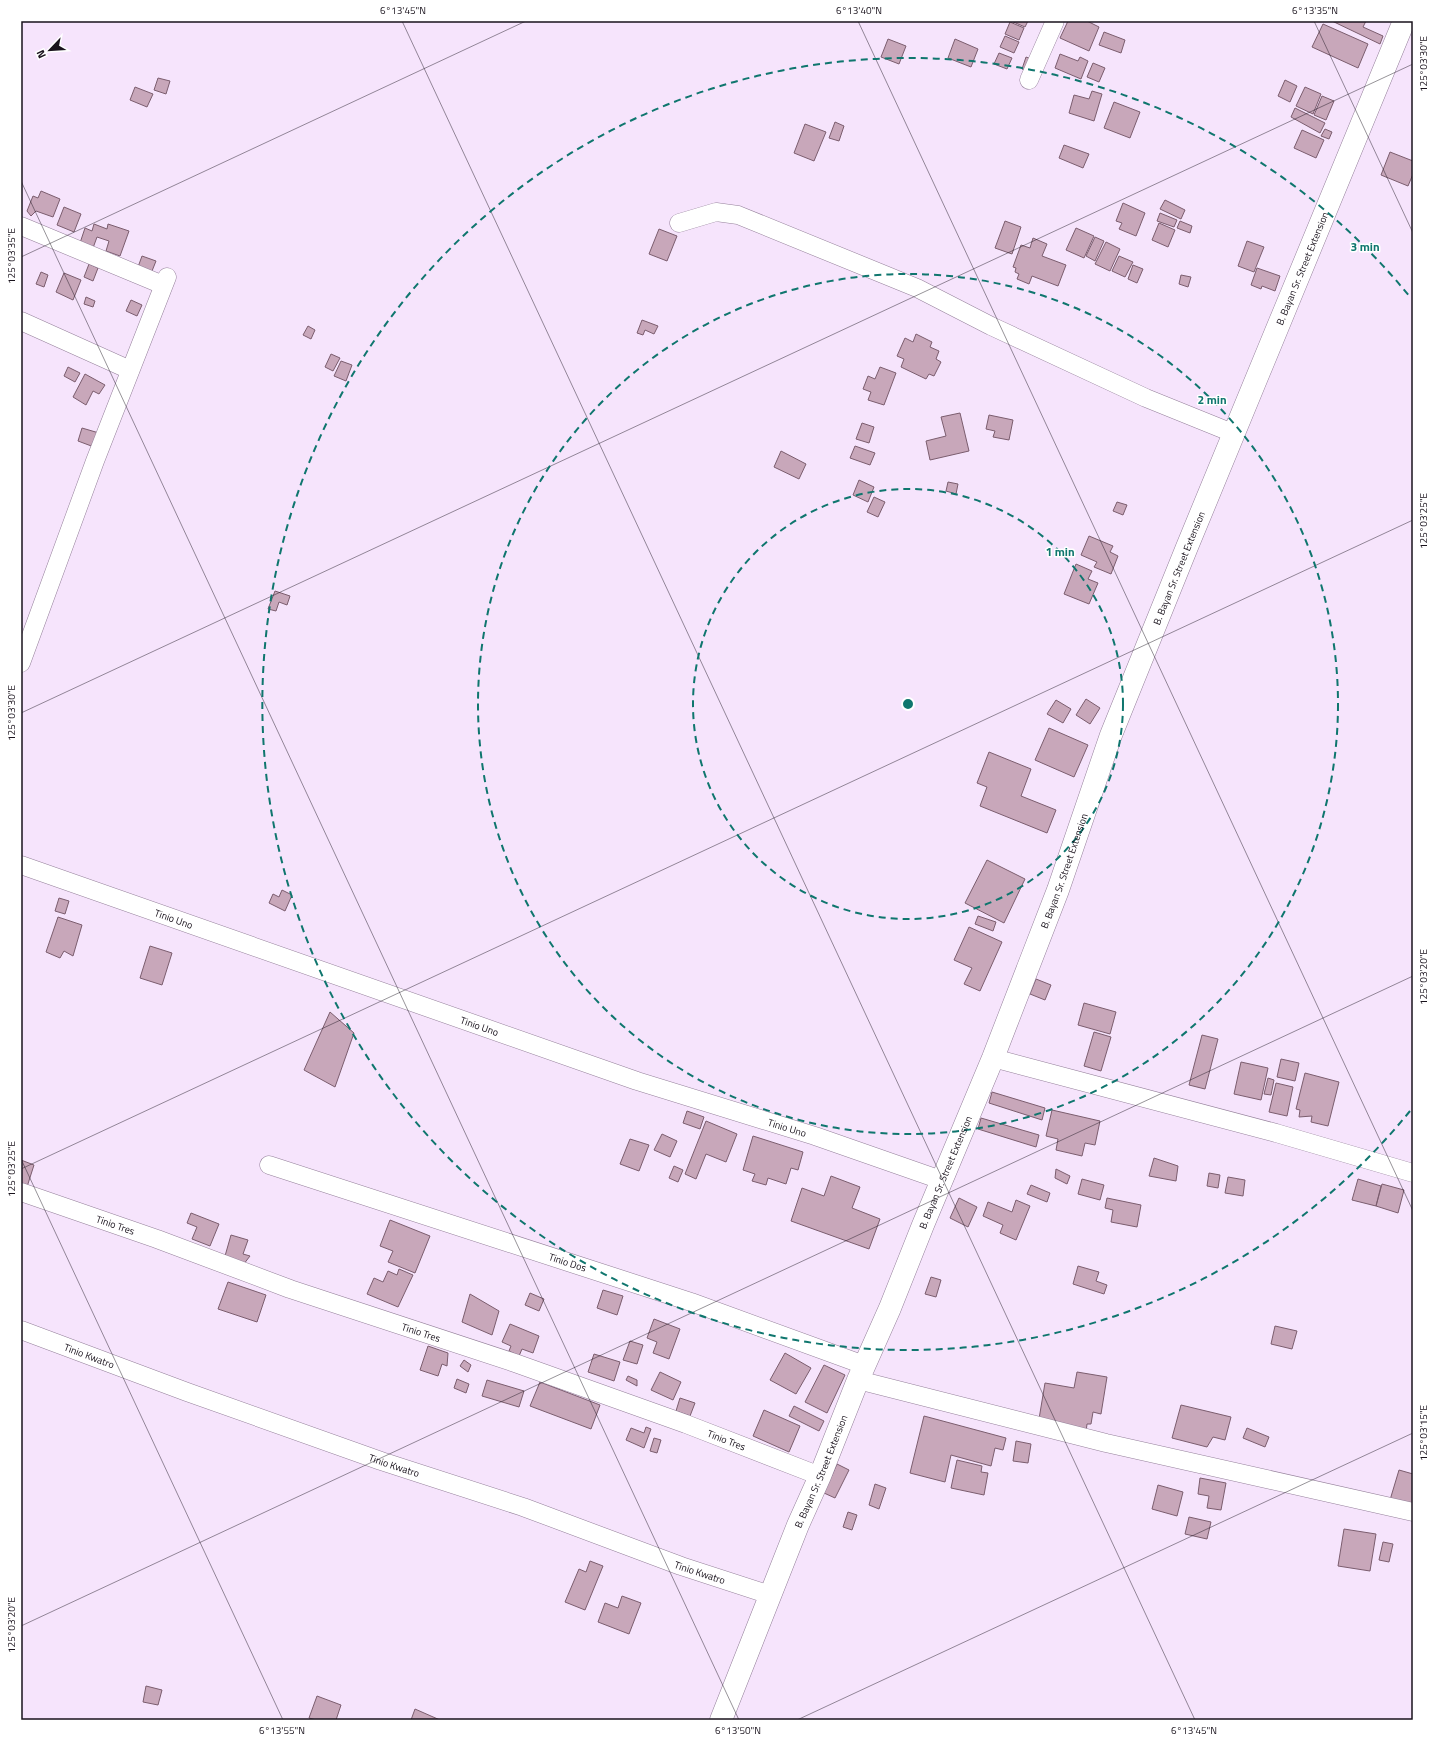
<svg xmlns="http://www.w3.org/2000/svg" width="1434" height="1741" viewBox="0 0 1434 1741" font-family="'Titillium Web',sans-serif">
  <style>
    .building { fill: #c8a7ba; stroke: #7b5d6e }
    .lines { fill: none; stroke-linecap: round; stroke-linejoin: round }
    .street-casing { stroke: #95819b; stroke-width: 19 }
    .secondary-casing { stroke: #95819b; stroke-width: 23 }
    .street { stroke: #fff; stroke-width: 18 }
    .secondary { stroke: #fff; stroke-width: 22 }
    .ticks { fill: none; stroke: #19121c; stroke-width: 1; stroke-opacity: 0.45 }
    .ring { fill: none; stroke: #0f766e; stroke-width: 2; stroke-dasharray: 7 5 }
    .labels { text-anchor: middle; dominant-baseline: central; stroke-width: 3; stroke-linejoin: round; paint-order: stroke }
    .street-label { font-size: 10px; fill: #19121c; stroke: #fff }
    .centre { fill: #0f766e; stroke: #fff; stroke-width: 2 }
    .ring-label { font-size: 12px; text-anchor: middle; font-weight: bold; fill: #0f766e; stroke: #fff; stroke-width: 3; stroke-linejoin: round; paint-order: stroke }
    .neatline { fill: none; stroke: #19121c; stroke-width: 1.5 }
    .ticks-label { font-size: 10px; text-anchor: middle; fill: #19121c }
  </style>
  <rect width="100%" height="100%" fill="#f6e4fc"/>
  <!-- building -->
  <path class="building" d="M1011,21H1028L1025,27Z
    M1068,21H1087L1099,27L1089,51L1060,38Z
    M1332,21H1366L1363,27L1383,36L1380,44Z
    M1010,22L1024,28L1019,40L1005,34Z
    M1323,24L1368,44L1358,68L1312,47Z
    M1104,32L1125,40L1121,53L1099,45Z
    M1005,36L1019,42L1014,53L1000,47Z
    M888,39L906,46L899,64L881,57Z
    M955,39L978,49L971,67L948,58Z
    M999,53L1012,58L1007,69L994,64Z
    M1060,54L1078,61L1080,57L1088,61L1081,79L1055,68Z
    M1026,57L1034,60L1030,71L1022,69Z
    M1093,63L1105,68L1099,82L1087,77Z
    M158,78L170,81L166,94L154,90Z
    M1285,80L1297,86L1290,102L1278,96Z
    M135,87L153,94L147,107L130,100Z
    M1305,87L1321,94L1313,114L1296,106Z
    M1092,91L1102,94L1094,121L1069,113L1074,95L1089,99Z
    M1322,96L1334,101L1326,120L1314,115Z
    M1114,102L1140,112L1130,138L1104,128Z
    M1295,108L1325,123L1320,133L1291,117Z
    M835,122L844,126L839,141L829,138Z
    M805,124L826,132L814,161L794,153Z
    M1325,129L1332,132L1329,139L1321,136Z
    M1302,130L1324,140L1316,158L1294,148Z
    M1064,145L1089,154L1083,168L1059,158Z
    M1390,152L1413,161V174L1408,186L1381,175Z
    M41,191L60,199L53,217L36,211L31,216L27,211L33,196L38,198Z
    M1165,200L1185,210L1181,219L1160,209Z
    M1123,203L1145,213L1136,236L1119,229L1122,223L1116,221Z
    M64,207L81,214L74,232L57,225Z
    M1160,213L1177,220L1174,227L1157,221Z
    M1005,221L1021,227L1012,254L995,248Z
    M1180,221L1192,226L1190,233L1177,228Z
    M1159,223L1175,230L1168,247L1152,240Z
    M94,224L107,229L108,224L129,231L120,256L106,251L109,241L97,237L93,248L80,243L85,228L92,231Z
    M1076,228L1094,236L1084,258L1066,250Z
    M659,229L677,236L667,261L649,254Z
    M1095,237L1104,241L1095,261L1086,256Z
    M1033,238L1047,244L1042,256L1066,265L1058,286L1032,276L1029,284L1017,279L1019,274L1015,272L1016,268L1013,267L1021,245L1030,248Z
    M1247,241L1264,247L1254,272L1238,266Z
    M1106,242L1120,249L1110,271L1095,264Z
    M142,256L156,261L152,271L138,267Z
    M1119,256L1133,262L1125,277L1112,271Z
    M89,264L98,268L93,281L84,277Z
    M1133,265L1143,269L1137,283L1128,279Z
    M1257,268L1280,276L1275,291L1262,286L1261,289L1251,285Z
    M41,272L48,275L44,287L36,284Z
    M64,273L81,280L73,300L56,292Z
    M1181,275L1191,277L1188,287L1179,284Z
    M86,297L95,301L93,307L84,304Z
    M131,300L142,305L137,316L126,311Z
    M642,320L658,326L654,334L645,330L643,335L637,333Z
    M308,326L315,330L311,339L303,335Z
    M916,334L932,342L930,347L939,351L936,359L941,362L934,376L929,374L926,379L901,367L904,359L897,356L905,338L913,342Z
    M331,354L340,358L333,371L325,367Z
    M341,361L352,365L346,381L334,376Z
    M68,367L80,373L75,382L64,376Z
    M880,367L896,373L884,405L868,400L871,392L863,389L868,376L875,379Z
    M85,374L105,385L99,394L93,391L86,405L73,397Z
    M960,413L969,451L930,460L926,441L946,436L941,417Z
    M989,415L1013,420L1009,440L993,437L995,431L986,429Z
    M862,423L874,427L869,443L856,439Z
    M82,428L99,433L94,447L78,441Z
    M855,446L875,453L870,465L850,458Z
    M781,451L806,464L799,479L774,467Z
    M859,480L874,487L868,502L853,495Z
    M948,482L958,484L956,494L946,491Z
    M874,497L885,502L878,517L867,512Z
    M1117,502L1127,505L1123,515L1113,511Z
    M1089,536L1113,546L1110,552L1118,556L1111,574L1094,567L1097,562L1081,555Z
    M1076,564L1092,571L1088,579L1098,583L1089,604L1064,594Z
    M275,591L290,596L287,605L279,602L276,611L268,609Z
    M1086,699L1100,708L1090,724L1076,715Z
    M1056,700L1071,709L1063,723L1047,714Z
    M1049,728L1088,745L1074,777L1035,760Z
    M989,752L1031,769L1021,796L1056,810L1047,833L980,806L987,787L977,783Z
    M987,860L1025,879L1004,923L965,903Z
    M282,890L292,895L285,911L269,903L273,894L279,897Z
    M59,898L69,901L65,914L55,911Z
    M978,916L996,922L993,931L975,924Z
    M58,917L82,925L73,956L64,951L60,958L46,952Z
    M969,927L1002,942L980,991L964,984L972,968L954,960Z
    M150,946L172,953L162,985L140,978Z
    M1036,979L1051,985L1045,1000L1030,994Z
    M1084,1003L1116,1012L1110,1034L1078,1025Z
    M330,1012L354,1033L335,1087L304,1070Z
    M1094,1032L1111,1037L1101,1071L1084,1066Z
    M1202,1035L1218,1039L1205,1089L1189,1085Z
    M1281,1059L1299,1063L1295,1081L1277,1077Z
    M1241,1062L1268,1068L1261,1100L1234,1094Z
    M1305,1073L1339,1082L1328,1126L1311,1122L1312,1116L1299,1117L1300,1110L1296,1109Z
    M1268,1078L1274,1080L1271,1095L1264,1094Z
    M1276,1083L1293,1087L1287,1116L1269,1112Z
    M992,1092L1045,1108L1042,1120L989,1103Z
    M1052,1110L1100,1121L1095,1145L1085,1143L1082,1156L1056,1150L1058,1139L1046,1136Z
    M687,1111L704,1117L700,1129L683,1123Z
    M981,1118L1039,1135L1036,1147L978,1129Z
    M706,1121L737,1134L726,1162L706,1154L696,1179L685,1174Z
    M662,1134L677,1141L670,1157L654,1150Z
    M753,1136L803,1152L798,1170L791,1168L786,1184L768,1178L766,1185L752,1181L755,1174L743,1170Z
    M630,1139L649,1145L639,1171L620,1164Z
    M1154,1158L1178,1166L1176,1181L1149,1176Z
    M21,1160L34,1165L26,1190L21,1188Z
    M674,1166L683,1170L678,1182L669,1178Z
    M1056,1169L1070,1176L1067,1184L1055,1178Z
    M1209,1173L1220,1175L1218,1188L1207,1186Z
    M831,1176L860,1187L852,1208L880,1219L869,1249L791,1221L802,1188L824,1196Z
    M1228,1177L1245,1180L1243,1196L1225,1193Z
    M1082,1179L1104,1185L1100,1200L1078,1194Z
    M1358,1179L1381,1186L1376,1206L1352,1200Z
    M1382,1184L1404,1190L1398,1213L1376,1206Z
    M1031,1185L1050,1193L1047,1202L1027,1194Z
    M959,1198L977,1207L968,1227L950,1218Z
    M1107,1198L1141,1205L1137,1227L1111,1222L1113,1210L1105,1208Z
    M1016,1200L1030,1206L1016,1240L1000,1233L1003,1225L983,1216L988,1202L1012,1212Z
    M191,1213L219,1224L210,1246L192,1239L197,1227L187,1223Z
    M390,1220L430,1236L415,1273L388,1262L393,1251L380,1246Z
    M231,1235L248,1240L243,1254L250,1256L240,1269L225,1256Z
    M1078,1266L1099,1272L1096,1281L1107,1285L1104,1294L1073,1284Z
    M399,1269L413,1275L398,1307L367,1294L374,1278L383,1282L388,1271L397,1275Z
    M931,1277L941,1280L936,1297L925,1294Z
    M228,1282L266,1295L257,1322L218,1309Z
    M603,1290L623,1296L617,1315L597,1308Z
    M530,1293L544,1299L539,1311L525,1305Z
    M470,1294L499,1311L492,1335L462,1322Z
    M654,1319L680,1329L669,1359L653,1353L657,1342L647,1338Z
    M510,1324L539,1336L533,1353L522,1349L519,1356L509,1351L511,1346L502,1342Z
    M1275,1326L1297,1331L1292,1349L1271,1344Z
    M630,1341L643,1345L637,1364L623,1360Z
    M428,1346L448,1353L447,1366L442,1364L438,1376L420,1370Z
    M785,1353L811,1368L796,1394L770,1380Z
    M594,1354L620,1362L614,1381L588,1372Z
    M464,1360L471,1365L468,1372L460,1366Z
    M824,1365L845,1375L827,1413L805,1402Z
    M660,1372L681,1382L673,1400L651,1390Z
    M1077,1372L1107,1377L1101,1414L1093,1412L1091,1424H1087L1085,1440L1038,1425L1045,1383L1074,1388Z
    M628,1376L637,1380V1386L626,1380Z
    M457,1379L469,1384L466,1393L454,1388Z
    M487,1380L524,1391L519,1407L482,1396Z
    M540,1382L600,1405L591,1429L530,1406Z
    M680,1398L695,1403L690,1416L676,1411Z
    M1181,1405L1231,1417L1225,1440L1213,1437L1207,1447L1172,1438Z
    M794,1406L824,1421L819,1431L789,1416Z
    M764,1410L800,1426L789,1452L753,1436Z
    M924,1416L1006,1438L1003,1450L995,1448L991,1466L951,1455L945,1482L910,1473Z
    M646,1427L651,1429L644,1448L626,1440L631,1428L644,1433Z
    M1247,1428L1269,1437L1265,1447L1243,1438Z
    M654,1438L661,1440L657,1453L650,1451Z
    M1016,1441L1031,1444L1028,1463L1013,1461Z
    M957,1460L982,1466L981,1472L988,1473L984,1495L951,1488Z
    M837,1464L849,1470L835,1498L824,1493Z
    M1399,1470L1413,1474V1507L1390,1500Z
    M1200,1478L1226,1483L1221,1510L1207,1508L1209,1496L1198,1494Z
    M875,1484L886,1488L879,1509L869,1505Z
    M1158,1485L1183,1492L1177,1516L1152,1509Z
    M848,1512L857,1515L852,1530L843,1527Z
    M1189,1517L1211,1522L1207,1539L1185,1534Z
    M1344,1529L1376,1534L1370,1571L1338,1566Z
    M1383,1542L1393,1544L1389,1562L1379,1560Z
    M590,1561L603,1566L585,1610L565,1602L579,1569L586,1572Z
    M622,1596L641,1603L629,1634L598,1622L605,1603L618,1608Z
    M146,1686L162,1690L158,1705L143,1702Z
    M317,1696L341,1705L336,1720H316L309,1718Z
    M415,1709L440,1720H411Z"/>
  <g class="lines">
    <defs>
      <g id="street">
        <path d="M1029,80L1055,21"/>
        <path d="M679,223L716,212L738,215L917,288L991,326L1146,398L1235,434"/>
        <path d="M21,226L163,285"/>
        <path d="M21,321L130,370"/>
        <path d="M21,663L95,461L167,277"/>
        <path id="s1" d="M21,865L637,1081L815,1136L941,1180"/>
        <path d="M993,1058L1276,1133L1413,1173"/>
        <path id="s2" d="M269,1165L691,1302L864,1365"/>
        <path id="s3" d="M21,1192L157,1239L290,1289L515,1363L686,1424L820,1476"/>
        <path id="s4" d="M21,1330L187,1392L381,1461L523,1507L681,1566L770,1595"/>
        <path d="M858,1380L1106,1443L1413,1512"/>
      </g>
      <g id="secondary">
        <path id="s5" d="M721,1720L798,1525L820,1476L858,1380L890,1308L923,1225L993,1058L1058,890L1111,735L1187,547L1404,21"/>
      </g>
    </defs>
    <!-- street casing -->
    <use href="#street" class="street-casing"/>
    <!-- secondary casing -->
    <use href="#secondary" class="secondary-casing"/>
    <!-- street -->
    <use href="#street" class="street"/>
    <!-- secondary -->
    <use href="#secondary" class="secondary"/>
  </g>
  <!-- ticks -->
  <path class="ticks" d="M402,21L1195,1720M858,21L1413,1211M1314,21L1413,233M21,181L739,1720M21,257L526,21M21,713L1413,64M21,1159L283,1720M21,1169L1413,520M21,1626L1413,976M797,1720L1413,1433"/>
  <!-- distance rings -->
  <g class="ring">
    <circle cx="908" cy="704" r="215"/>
    <circle cx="908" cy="704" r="430"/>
    <path d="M1410 1111A646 646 0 1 1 1410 297"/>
  </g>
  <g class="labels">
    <!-- street labels -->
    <g class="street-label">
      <text stroke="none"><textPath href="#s5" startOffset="1564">B. Bayan Sr. Street Extension</textPath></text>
      <text stroke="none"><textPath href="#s5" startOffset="1240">B. Bayan Sr. Street Extension</textPath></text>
      <text stroke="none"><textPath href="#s5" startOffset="916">B. Bayan Sr. Street Extension</textPath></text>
      <text stroke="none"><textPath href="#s1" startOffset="162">Tinio Uno</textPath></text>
      <text stroke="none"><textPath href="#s1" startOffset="486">Tinio Uno</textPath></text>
      <text stroke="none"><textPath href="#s1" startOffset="810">Tinio Uno</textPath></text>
      <text stroke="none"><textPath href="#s5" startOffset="592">B. Bayan Sr. Street Extension</textPath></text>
      <text stroke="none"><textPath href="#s3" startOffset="100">Tinio Tres</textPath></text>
      <text stroke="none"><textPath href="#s2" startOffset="314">Tinio Dos</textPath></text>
      <text stroke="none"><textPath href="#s3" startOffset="424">Tinio Tres</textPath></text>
      <text stroke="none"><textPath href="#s4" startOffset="73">Tinio Kwatro</textPath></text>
      <text stroke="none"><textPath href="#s3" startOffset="748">Tinio Tres</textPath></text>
      <text stroke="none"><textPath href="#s4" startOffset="397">Tinio Kwatro</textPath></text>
      <text stroke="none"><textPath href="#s5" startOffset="268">B. Bayan Sr. Street Extension</textPath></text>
      <text stroke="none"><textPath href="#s4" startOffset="721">Tinio Kwatro</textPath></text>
    </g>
  </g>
  <circle cx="908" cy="704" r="6" class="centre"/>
  <g class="ring-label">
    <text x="1365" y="251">3 min</text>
    <text x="1212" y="404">2 min</text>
    <text x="1060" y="556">1 min</text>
  </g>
  <!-- border -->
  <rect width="1434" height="1741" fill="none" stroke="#ffffff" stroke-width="44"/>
  <!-- north arrow -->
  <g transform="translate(50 50) rotate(245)" stroke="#ffffff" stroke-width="3" paint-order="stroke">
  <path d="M0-3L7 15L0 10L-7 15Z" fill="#19121c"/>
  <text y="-6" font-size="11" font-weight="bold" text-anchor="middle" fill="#19121c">N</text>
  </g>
  <rect x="22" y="22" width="1390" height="1697" class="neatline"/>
  <g class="ticks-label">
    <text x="403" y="14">6°13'45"N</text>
    <text x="859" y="14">6°13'40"N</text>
    <text x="1315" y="14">6°13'35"N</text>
    <text transform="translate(1423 64) rotate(-90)" y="4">125°03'30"E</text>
    <text transform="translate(11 256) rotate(-90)" y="4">125°03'35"E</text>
    <text transform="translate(1423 521) rotate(-90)" y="4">125°03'25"E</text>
    <text transform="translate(11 713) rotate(-90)" y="4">125°03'30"E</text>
    <text transform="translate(1423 977) rotate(-90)" y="4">125°03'20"E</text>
    <text transform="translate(11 1169) rotate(-90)" y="4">125°03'25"E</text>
    <text transform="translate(1423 1433) rotate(-90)" y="4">125°03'15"E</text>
    <text transform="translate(11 1625) rotate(-90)" y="4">125°03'20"E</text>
    <text x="282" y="1734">6°13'55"N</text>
    <text x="738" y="1734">6°13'50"N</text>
    <text x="1194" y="1734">6°13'45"N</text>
  </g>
</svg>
